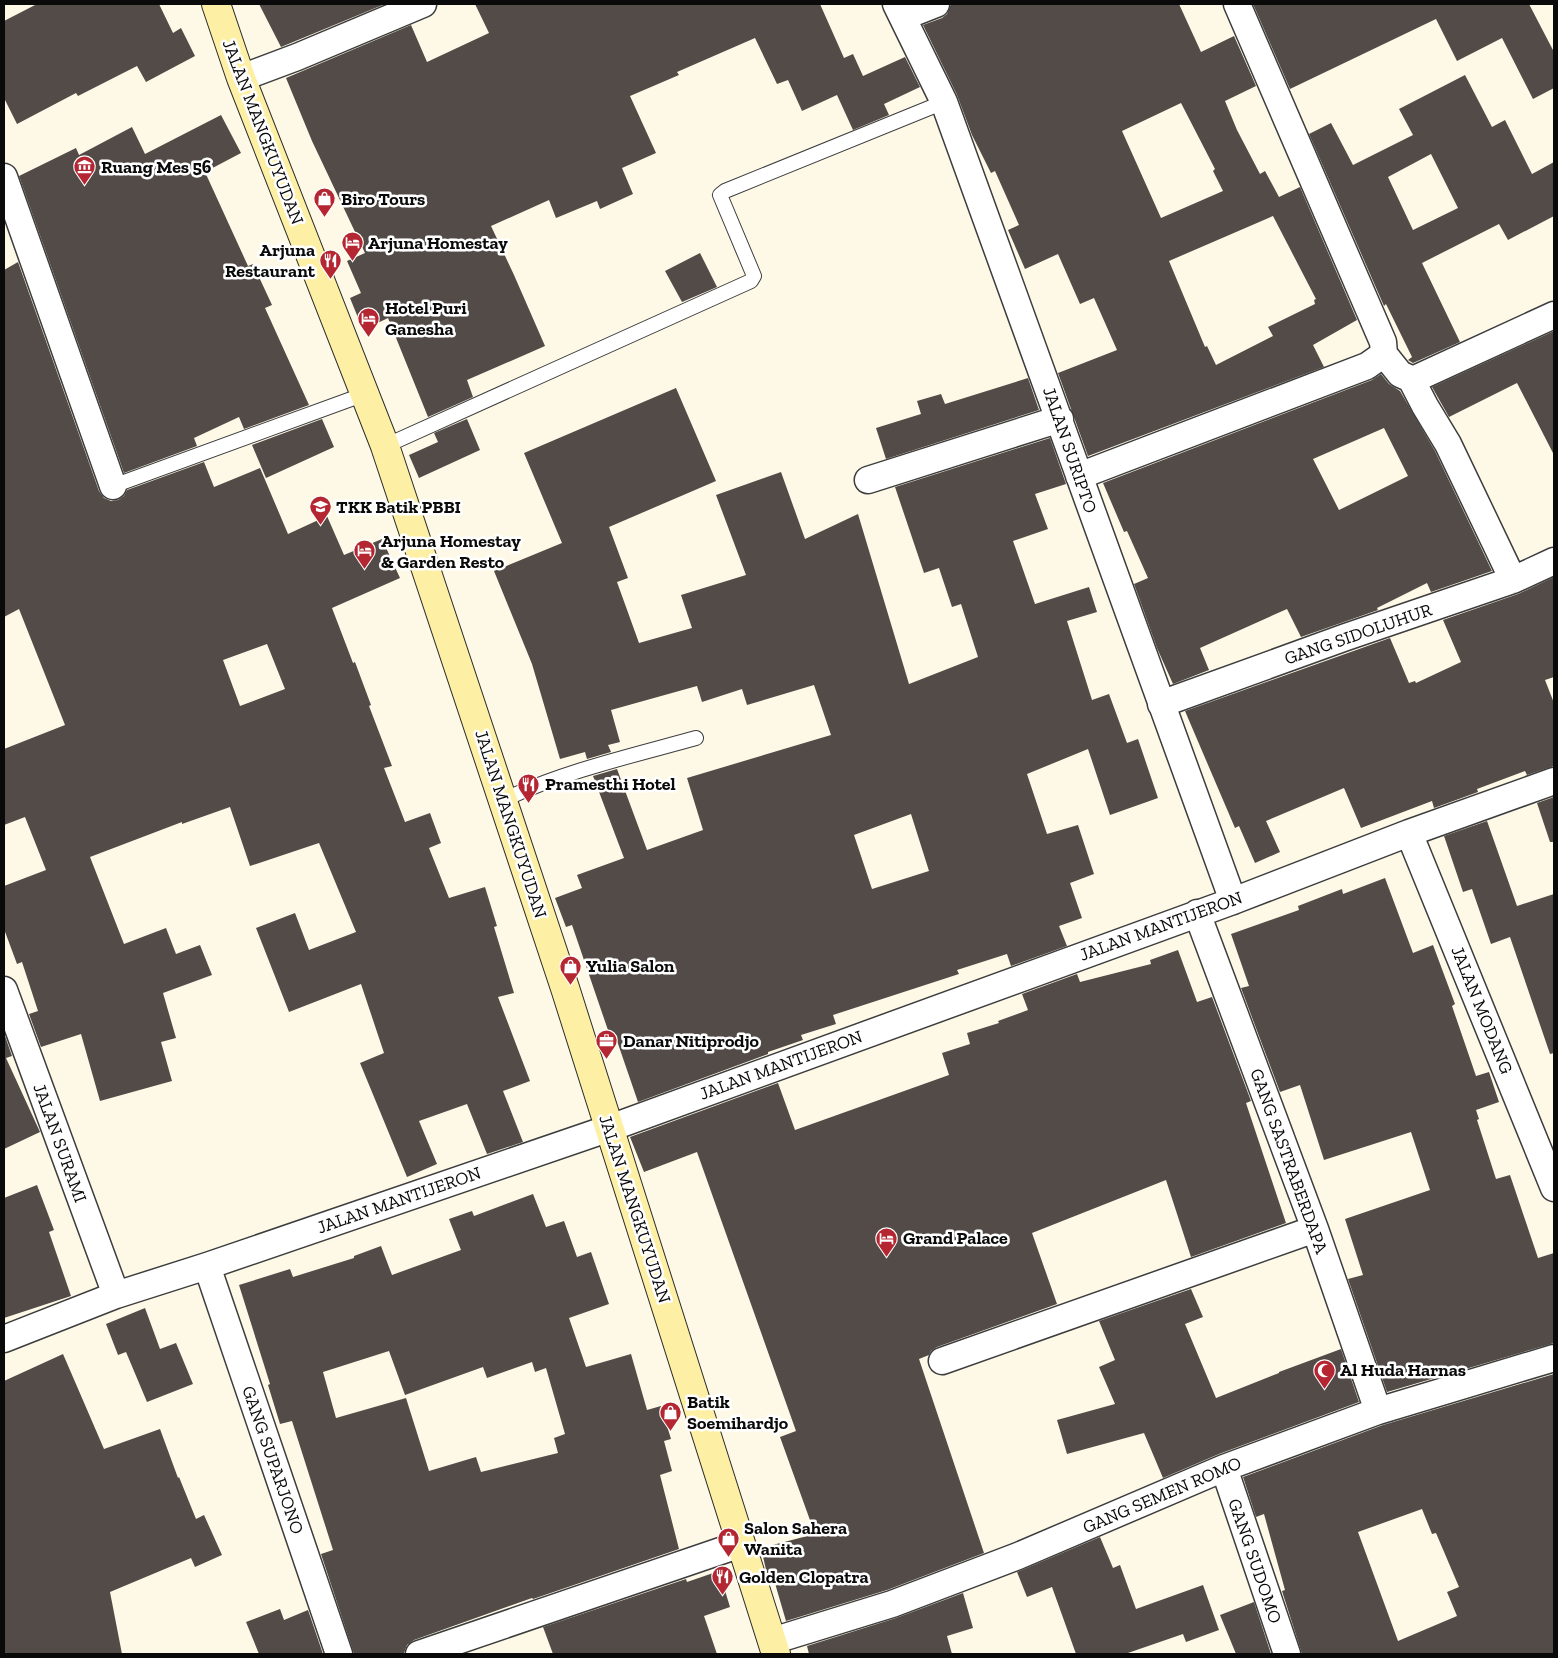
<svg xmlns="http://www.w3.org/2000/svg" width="1558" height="1658" viewBox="0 0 1558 1658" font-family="'Zilla Slab',serif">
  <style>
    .building { fill: #524b47; fill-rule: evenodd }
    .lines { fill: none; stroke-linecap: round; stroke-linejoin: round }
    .lane-casing { stroke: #3d3d3d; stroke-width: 16 }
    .street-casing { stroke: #3d3d3d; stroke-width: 29 }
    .secondary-casing { stroke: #2c2c2c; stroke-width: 30 }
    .lane { stroke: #fff; stroke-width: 14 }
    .street { stroke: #fff; stroke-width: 26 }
    .secondary { stroke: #fdf0a4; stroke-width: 28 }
    .labels { text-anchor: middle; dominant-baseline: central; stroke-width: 5; stroke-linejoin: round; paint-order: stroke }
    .street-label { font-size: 18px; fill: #0a0a0a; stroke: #fff }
    .poi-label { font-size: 18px; font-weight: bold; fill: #0a0a0a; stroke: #fff; text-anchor: start }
  </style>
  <rect width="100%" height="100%" fill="#fef9e7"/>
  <!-- building -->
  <path class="building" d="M37,4H159L173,33L181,28L195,56L146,82L137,66L78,96L76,93L17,124L4,98V21Z
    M259,4H385L281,47Z
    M475,4H820L844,58L853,54L863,76L905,57L920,87L884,104L889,115L853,130L837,95L802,111L788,80L777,84L755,38L677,72L679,75L630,96L656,153L622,168L633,194L600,209L597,201L556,218L549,200L491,226L514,275L545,346L467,380L473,397L428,417L388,318L363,330L350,298L361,293L347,261L365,253L312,141L286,78L411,25L427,62L489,33Z
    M951,4H1179L1201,52L1234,36L1256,86L1225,101L1237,130L1260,174L1265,171L1279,197L1300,187L1357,320L1313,345L1324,367L1088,456L1058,373L1117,350L1094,298L1080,304L1058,254L1025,269L1008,230L1019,225L995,171L991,173L972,135L957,95L923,25L942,18L947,14ZM1181,103L1215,169L1213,171L1223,191L1161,218L1122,131ZM1273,216L1316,299L1314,300L1315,304L1268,327L1273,336L1216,365L1207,346L1205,347L1169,261Z
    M1253,4H1529L1554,52V88L1533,99L1502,38L1457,61L1436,19L1290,89Z
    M1465,75L1492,127L1505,120L1532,174L1554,162V216L1508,240L1499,224L1422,263L1460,342L1413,363L1408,360L1412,357L1386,304L1384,306L1309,134L1331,123L1353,165L1413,135L1399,109ZM1431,154L1458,208L1413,230L1388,177Z
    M221,115L241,153L205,172L248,266L253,264L272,305L265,308L309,405L244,429L239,417L194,438L197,446L124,473L19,176L76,148L79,155L132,127L145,154Z
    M700,253L717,287L682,302L665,271Z
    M18,262L99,491L104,498L111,501L118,500L124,496L127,490L204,462L214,487L260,468L288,534L327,516L344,555L382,539L400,578L332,608L353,663L355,662L371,705L369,706L392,766L384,768L405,822L430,813L441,843L429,848L449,898L485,887L497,926L494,927L514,993L498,997L530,1081L503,1091L523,1142L487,1154L467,1104L419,1121L437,1164L407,1177L360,1063L384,1053L361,984L289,1012L256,928L295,913L309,950L356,932L319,843L250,866L230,807L182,824V822L90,857L124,944L166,928L176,954L200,945L212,975L163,993L176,1038L161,1042L172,1081L100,1101L81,1034L41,1047L29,1014L38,1011L22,962L17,964L4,929V886L46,870L25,817L4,825V749L65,725L19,609L4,617V270ZM267,644L285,689L240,706L223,660Z
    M1554,331V455L1517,383L1449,417L1432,387Z
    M1381,374L1389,384L1400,391L1435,451L1492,571L1431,592L1427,583L1377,608L1378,610L1301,637L1287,609L1200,648L1209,670L1173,684L1157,648L1134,584L1148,578L1127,531L1124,532L1103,483L1372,380ZM1384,428L1408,476L1339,510L1313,459Z
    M1028,378L1039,410L886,459L876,428L921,414L917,401L941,394L945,404Z
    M676,388L716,481L609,527L628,578L617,582L639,643L692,628L681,595L746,575L716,495L781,472L805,539L858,514L909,684L978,657L961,604L952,607L939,568L924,573L895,487L1050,438L1066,484L1035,494L1048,529L1013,541L1035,604L1089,587L1097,612L1067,621L1092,700L1109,694L1127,743L1138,739L1158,798L1110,815L1088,749L1027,774L1047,834L1078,825L1094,874L1070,883L1082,918L1059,926L1067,946L1011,966L1007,954L957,970L959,974L833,1015L836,1024L801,1035L803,1040L768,1052V1054L638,1102L615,1035L610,1036L572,925L566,927L555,898L582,888L577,875L624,858L593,776L617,769L647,850L703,830L687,778L831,735L814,685L747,705L742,689L702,702L697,686L611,710L620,742L608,745L611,752L587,759L585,752L560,759L532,664L494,571L562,543L524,453ZM911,814L929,871L872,889L854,835Z
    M322,419L334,447L266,478L252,445Z
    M467,419L480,450L419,478L409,455L438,442L434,433Z
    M1554,577V677L1545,680L1554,703V766L1527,775L1525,771L1477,789L1478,792L1434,808L1432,801L1361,828L1344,788L1266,821L1280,852L1255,863L1239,826L1235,828L1185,711L1390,638L1409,683L1415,681L1416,683L1461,662L1443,620L1518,594Z
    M1554,797V842H1550L1537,803Z
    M1487,821L1517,906L1554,894V1053L1550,1054L1510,937L1491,944L1472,889L1463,892L1444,836Z
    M1385,878L1413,953L1433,945L1455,1004L1452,1006L1476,1076L1489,1072L1499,1102L1476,1110L1479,1119L1477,1120L1496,1179L1510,1175L1538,1258L1554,1253V1343L1387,1392L1348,1279L1363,1275L1345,1219L1430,1190L1411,1132L1324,1160L1300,1085L1280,1092L1241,988L1249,986L1231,934L1299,910L1298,906L1342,889L1343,894Z
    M1178,950L1197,1002L1212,997L1251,1101L1246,1103L1286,1223L1191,1257L1166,1180L1032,1233L1057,1304L937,1347L931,1351L929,1355L919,1359L984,1553L887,1590L786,1621L772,1573L767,1574L761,1548L815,1534L780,1437L796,1431L697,1152L644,1172L630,1137L778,1083L795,1130L949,1075L942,1053L970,1044L967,1033L999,1023L998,1021L1028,1010L1022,994L1077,974L1080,982L1151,964L1150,960Z
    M4,1033L12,1056L6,1058L40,1132L4,1149Z
    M37,1185L54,1230L49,1232L71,1296L4,1318V1198Z
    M533,1194L546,1227L564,1221L577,1257L591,1252L609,1304L569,1318L586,1367L631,1354L647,1410L661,1406L671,1439L664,1441L672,1471L660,1475L679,1549L533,1599L532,1598L414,1640L407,1645L404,1653L402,1654H354L321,1554L333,1550L292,1421L280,1424L268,1385L270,1384L239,1285L290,1269L293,1277L354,1258V1256L381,1246L392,1275L461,1250L449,1219L472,1211L474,1216ZM389,1351L405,1395L483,1367L487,1378L532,1362L535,1372L546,1368L565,1434L554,1438L558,1453L481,1472L476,1457L429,1471L406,1398L336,1418L323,1372Z
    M1191,1289L1203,1317L1185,1324L1216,1398L1279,1373V1372L1341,1349L1359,1402L1219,1454L1163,1478L1144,1433L1067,1454L1057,1420L1115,1404L1099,1367L1115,1360L1099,1321Z
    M145,1308L160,1349L176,1343L193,1384L147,1402L126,1352L118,1355L106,1324Z
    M63,1354L104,1449L160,1429L178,1478L179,1477L196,1519L204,1515L222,1555L195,1567L191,1558L110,1592L122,1654H4V1381Z
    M1554,1374V1654H1302L1282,1591L1285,1590L1264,1514L1256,1517L1243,1477L1383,1425ZM1422,1509L1432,1534L1436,1533L1459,1587L1447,1592L1457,1616L1398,1641L1358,1532Z
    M1100,1537L1113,1568L1120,1565L1136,1609L1203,1585L1219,1630L1186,1642L1183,1634L1125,1654H1076L1052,1587L1027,1597L1017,1572Z
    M719,1571L730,1607L704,1616L717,1654H553L543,1627L686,1579L687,1582Z
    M963,1593L973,1628L947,1636L952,1654H809L807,1646L896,1618Z
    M1254,1602L1271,1654H1236L1220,1615Z
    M280,1609L284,1620L308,1610L323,1654H259L246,1622Z"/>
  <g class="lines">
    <defs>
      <path id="lane" d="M385,446L751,281L754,276L720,195L725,191L944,102
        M113,486L365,394
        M503,800C565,771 631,756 696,738"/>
      <path id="street" d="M896,4L944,102L1233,901
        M1237,4L1383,342L1384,354L1400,374L1411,379L1417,378L1554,315
        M903,17L936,4
        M241,78L297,57L423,4
        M4,177L113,486
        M1411,379L1425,406L1448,444L1513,580
        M1079,476L1367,366L1384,354
        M868,480L1060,419
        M1161,704L1346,637L1513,580L1554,561
        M1409,833L1554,1188
        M1197,913L1315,1229L1378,1411
        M4,990L116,1295
        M207,1266L339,1654
        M4,1339L116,1295L207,1266L610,1128L1233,901L1409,833L1554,781
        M942,1361L1315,1229
        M1224,1468L1287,1654
        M772,1641L892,1604L1018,1556L1224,1468L1378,1411L1554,1358
        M419,1654L741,1544"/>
      <path id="secondary" d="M216,4L241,78L385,446L565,988L776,1654"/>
    </defs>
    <!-- lane casing -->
    <use href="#lane" class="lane-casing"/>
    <!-- street casing -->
    <use href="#street" class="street-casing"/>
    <!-- secondary casing -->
    <use href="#secondary" class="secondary-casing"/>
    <!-- lane -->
    <use href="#lane" class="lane"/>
    <!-- street -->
    <use href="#street" class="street"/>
    <!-- secondary -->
    <use href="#secondary" class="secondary"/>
  </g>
  <!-- icons -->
  <defs>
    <symbol id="museum-pin" viewBox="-11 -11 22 30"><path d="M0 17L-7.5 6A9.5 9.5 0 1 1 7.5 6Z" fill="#b42732" stroke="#fff"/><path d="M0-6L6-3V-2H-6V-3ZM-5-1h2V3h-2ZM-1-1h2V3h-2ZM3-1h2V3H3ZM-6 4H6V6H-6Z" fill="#fff"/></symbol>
    <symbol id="shop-pin" viewBox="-11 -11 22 30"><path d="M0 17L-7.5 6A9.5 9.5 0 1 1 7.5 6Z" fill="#b42732" stroke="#fff"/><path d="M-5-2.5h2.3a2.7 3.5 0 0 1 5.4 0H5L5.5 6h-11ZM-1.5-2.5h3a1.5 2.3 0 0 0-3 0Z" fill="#fff"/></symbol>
    <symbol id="hotel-pin" viewBox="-11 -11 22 30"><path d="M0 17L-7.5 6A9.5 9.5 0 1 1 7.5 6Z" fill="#b42732" stroke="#fff"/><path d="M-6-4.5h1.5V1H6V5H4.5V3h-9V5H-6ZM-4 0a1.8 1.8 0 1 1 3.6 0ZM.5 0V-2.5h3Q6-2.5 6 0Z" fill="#fff"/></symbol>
    <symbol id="restaurant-pin" viewBox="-11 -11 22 30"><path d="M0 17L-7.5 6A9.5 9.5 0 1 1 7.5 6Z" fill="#b42732" stroke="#fff"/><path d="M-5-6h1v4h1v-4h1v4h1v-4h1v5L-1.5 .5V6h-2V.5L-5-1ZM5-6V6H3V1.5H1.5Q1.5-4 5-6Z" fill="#fff"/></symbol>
    <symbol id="school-pin" viewBox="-11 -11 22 30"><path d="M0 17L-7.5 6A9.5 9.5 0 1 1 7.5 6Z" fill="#b42732" stroke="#fff"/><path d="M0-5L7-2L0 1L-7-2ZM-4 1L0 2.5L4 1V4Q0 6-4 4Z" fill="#fff"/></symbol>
    <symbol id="office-pin" viewBox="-11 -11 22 30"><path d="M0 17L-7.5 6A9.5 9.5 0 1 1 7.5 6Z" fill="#b42732" stroke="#fff"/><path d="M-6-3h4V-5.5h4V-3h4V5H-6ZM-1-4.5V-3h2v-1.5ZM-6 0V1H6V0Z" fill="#fff"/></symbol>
    <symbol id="mosque-pin" viewBox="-11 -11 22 30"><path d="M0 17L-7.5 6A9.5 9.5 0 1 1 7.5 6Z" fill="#b42732" stroke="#fff"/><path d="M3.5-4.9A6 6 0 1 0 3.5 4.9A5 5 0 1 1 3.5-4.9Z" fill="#fff"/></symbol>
  </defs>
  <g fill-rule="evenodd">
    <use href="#museum-pin" x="72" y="154" width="25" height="34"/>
    <use href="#shop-pin" x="312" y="186" width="25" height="34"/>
    <use href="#hotel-pin" x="340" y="230" width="25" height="34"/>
    <use href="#restaurant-pin" x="318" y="248" width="25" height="34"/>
    <use href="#hotel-pin" x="356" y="306" width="25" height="34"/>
    <use href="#school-pin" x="308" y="494" width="25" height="34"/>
    <use href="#hotel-pin" x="352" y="538" width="25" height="34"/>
    <use href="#restaurant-pin" x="516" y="772" width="25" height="34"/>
    <use href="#shop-pin" x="558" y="954" width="25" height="34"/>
    <use href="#office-pin" x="594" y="1028" width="25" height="34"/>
    <use href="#hotel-pin" x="874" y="1226" width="25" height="34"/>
    <use href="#mosque-pin" x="1312" y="1358" width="25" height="34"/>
    <use href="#shop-pin" x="658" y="1400" width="25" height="34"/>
    <use href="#shop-pin" x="716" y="1526" width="25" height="34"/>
    <use href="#restaurant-pin" x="710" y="1564" width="25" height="34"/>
  </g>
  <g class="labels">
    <!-- street labels -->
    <g class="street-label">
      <text transform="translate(263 132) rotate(69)">JALAN MANGKUYUDAN</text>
      <text transform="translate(1070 450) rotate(71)">JALAN SURIPTO</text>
      <text transform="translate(1358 634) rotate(-19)">GANG SIDOLUHUR</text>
      <text transform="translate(511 824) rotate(72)">JALAN MANGKUYUDAN</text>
      <text transform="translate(1161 926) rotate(-20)">JALAN MANTIJERON</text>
      <text transform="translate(1482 1010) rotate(68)">JALAN MODANG</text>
      <text transform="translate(781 1065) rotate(-20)">JALAN MANTIJERON</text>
      <text transform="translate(60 1143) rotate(70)">JALAN SURAMI</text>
      <text transform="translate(1289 1161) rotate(70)">GANG SASTRABERDAPA</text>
      <text transform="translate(399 1200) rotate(-19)">JALAN MANTIJERON</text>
      <text transform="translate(635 1209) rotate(72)">JALAN MANGKUYUDAN</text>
      <text transform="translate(273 1460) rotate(71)">GANG SUPARJONO</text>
      <text transform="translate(1162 1495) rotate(-23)">GANG SEMEN ROMO</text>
      <text transform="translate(1255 1561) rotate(71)">GANG SUDOMO</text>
    </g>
    <!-- poi labels -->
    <g class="poi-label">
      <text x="101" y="167">Ruang Mes 56</text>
      <text x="341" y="199">Biro Tours</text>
      <text x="368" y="243">Arjuna Homestay</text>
      <text x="315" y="250" text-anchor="end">Arjuna<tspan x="315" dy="21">Restaurant</tspan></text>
      <text x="385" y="308">Hotel Puri<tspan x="385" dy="21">Ganesha</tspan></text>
      <text x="336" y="507">TKK Batik PBBI</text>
      <text x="381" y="541">Arjuna Homestay<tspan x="381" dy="21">&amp; Garden Resto</tspan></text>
      <text x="545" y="784">Pramesthi Hotel</text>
      <text x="586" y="966">Yulia Salon</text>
      <text x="623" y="1041">Danar Nitiprodjo</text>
      <text x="903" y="1238">Grand Palace</text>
      <text x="1340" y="1370">Al Huda Harnas</text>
      <text x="687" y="1402">Batik<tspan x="687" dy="21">Soemihardjo</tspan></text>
      <text x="744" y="1528">Salon Sahera<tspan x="744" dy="21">Wanita</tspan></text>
      <text x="739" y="1577">Golden Clopatra</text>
    </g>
  </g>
  <!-- border -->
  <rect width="1558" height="1658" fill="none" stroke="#0a0a0a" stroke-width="10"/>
</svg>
